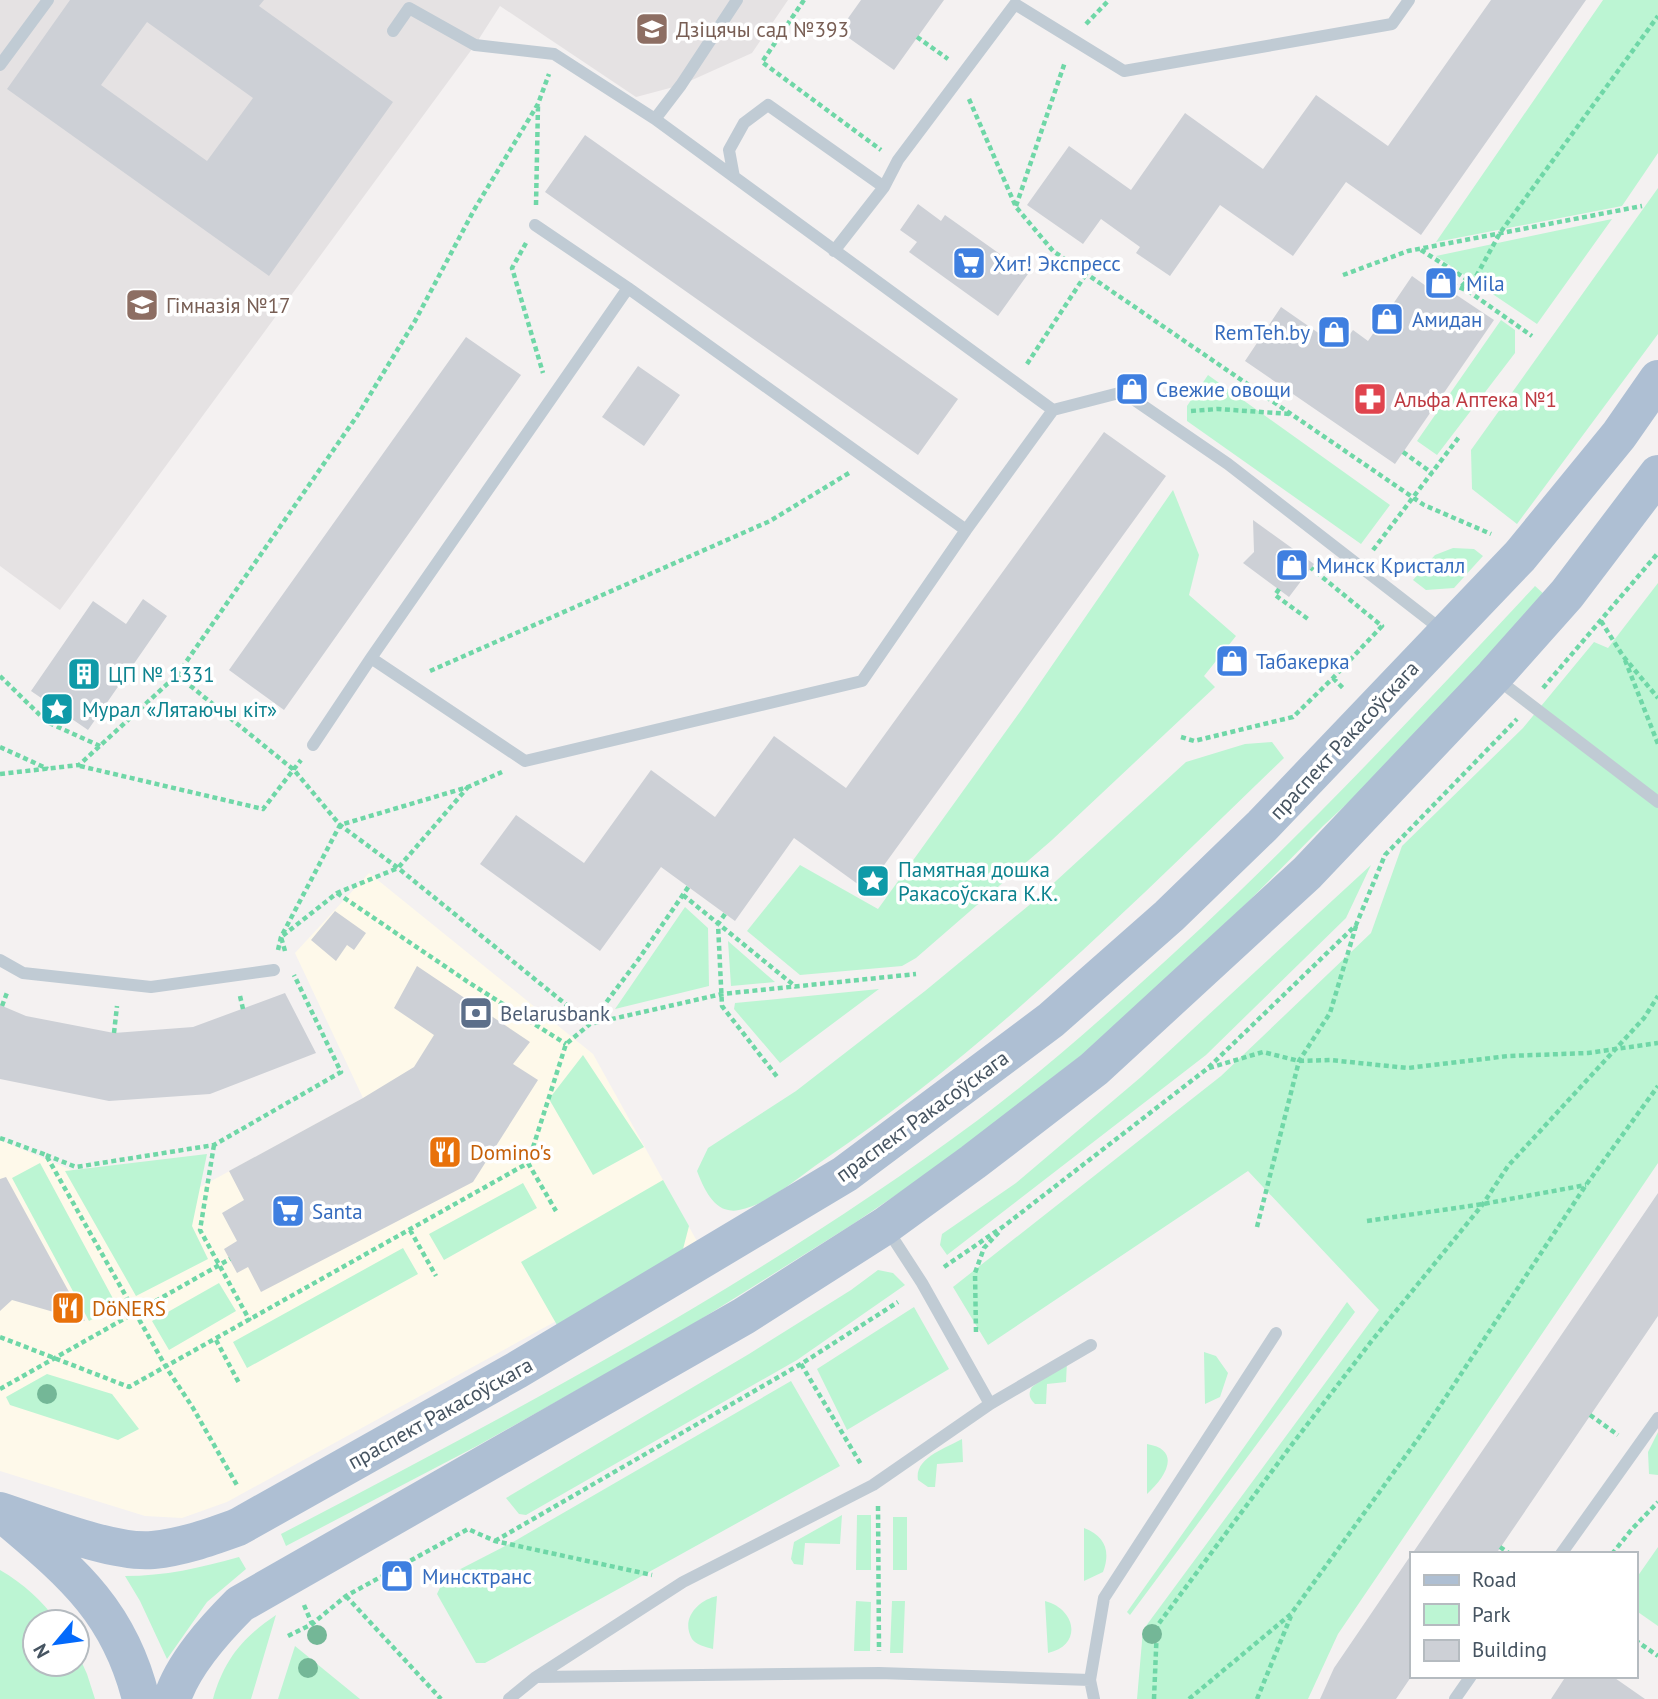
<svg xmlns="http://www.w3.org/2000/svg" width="1658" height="1699" viewBox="0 0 1658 1699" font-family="'PT Sans',sans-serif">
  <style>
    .commercial { fill: #fef9ea }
    .education { fill: #e5e2e3 }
    .green { fill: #bcf5d3 }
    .building { fill: #cdd0d6; fill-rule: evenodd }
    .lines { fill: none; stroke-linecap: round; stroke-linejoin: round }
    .path { stroke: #6fd7a7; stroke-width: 4.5; stroke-dasharray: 5 3.5; stroke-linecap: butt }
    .lane { stroke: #c0cbd4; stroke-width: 12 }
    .primary { stroke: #aebfd3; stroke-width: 38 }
    .tree { fill: #74b797 }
    .labels { text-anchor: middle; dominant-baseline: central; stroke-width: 7; stroke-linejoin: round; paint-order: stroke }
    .education-label { font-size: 21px; fill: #785e54; stroke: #fff; text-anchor: start }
    .shop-label { font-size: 21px; fill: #366cbe; stroke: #fff; text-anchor: start }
    .health-label { font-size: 21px; fill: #be3a42; stroke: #fff; text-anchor: start }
    .culture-label { font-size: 21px; fill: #0d838f; stroke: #fff; text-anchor: start }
    .street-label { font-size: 21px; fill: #465461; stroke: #fff }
    .service-label { font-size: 21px; fill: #4e5e75; stroke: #fff; text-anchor: start }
    .food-label { font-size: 21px; fill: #c56008; stroke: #fff; text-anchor: start }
  </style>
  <rect width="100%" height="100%" fill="#f4f1f1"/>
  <!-- commercial -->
  <path class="commercial" d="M369,873L593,1054L698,1243L227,1502L182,1518L145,1516L0,1471V1140L162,1208L363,1098L295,953Z"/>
  <!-- education -->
  <path class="education" d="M0,0H788L752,53L681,85L636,97L500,6L475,45L60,610L0,566Z"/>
  <!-- green -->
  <path class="green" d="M1603,0H1658V153L1622,206L1436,242Z
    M1658,188V334L1517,524L1472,489L1471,450Z
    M1612,219L1537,324L1436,256Z
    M1501,320L1515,330V353L1437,455L1417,441Z
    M1208,375L1390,505L1361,544L1187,421V406Z
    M1173,490L1199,555L1189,595L1236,636L1204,676L1215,687L1052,840L916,958L902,966L800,975L747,931L800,865L878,909L1022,709Z
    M1453,548L1474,549L1483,556L1454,588L1426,590L1413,580L1435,555Z
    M1658,583V1163L1338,1634L1308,1699H1137L1143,1630L1379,1310L1248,1171L988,1345L953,1287L1221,1076L1371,933L1402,846L1523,728L1594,642L1608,648Z
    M1535,586L1545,595L1393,761L1323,826L1247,903L1096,1044L936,1168L853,1224L674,1336L477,1446L286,1546L281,1534C521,1409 761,1281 978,1120C1031,1080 1082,1036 1131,992C1274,865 1405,726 1535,586Z
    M1272,742L1284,758C1138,899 993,1045 825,1159C801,1175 768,1205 739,1210C715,1215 704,1189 697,1171L708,1148L796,1091L925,991L1033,902L1186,762L1245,744Z
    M1371,865L1346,918L1206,1055L947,1255L940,1245L942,1234L1016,1183L1141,1077Z
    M685,907L708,928L709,986L615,1009Z
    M728,941L775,982L731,986Z
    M879,989L780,1063L734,1009L735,1003Z
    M583,1055L644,1147L593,1175L549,1099Z
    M207,1154L192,1226L208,1259L136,1296L65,1171Z
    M40,1163L117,1306L89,1321L12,1178Z
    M663,1180L689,1226L682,1253L557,1325L521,1262Z
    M523,1183L537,1208L444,1260L429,1234Z
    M403,1248L418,1274L247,1368L233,1342Z
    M878,1270L893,1273L905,1285L797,1360L526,1515L519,1514L506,1498L749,1354L851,1290Z
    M219,1283L236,1311L169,1350L152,1321Z
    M1347,1302L1355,1312L1130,1615L1127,1612Z
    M914,1307L949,1369L847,1430L817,1369Z
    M1204,1352L1216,1356L1228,1373L1220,1397L1205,1404Z
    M1067,1361L1066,1382L1047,1384L1046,1404H1035C1029,1398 1028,1394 1032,1387Z
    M47,1374L112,1394L139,1429L118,1440L10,1405L6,1397Z
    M791,1381L840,1466L485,1663H476L437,1594L445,1577L513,1542Z
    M1658,1432V1475L1649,1474L1648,1452Z
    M962,1439L963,1462L937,1464L935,1487H928L918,1480C914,1458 946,1448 962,1439Z
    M1147,1444C1183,1450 1165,1478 1147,1494Z
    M842,1515L840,1544L805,1543L803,1565L794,1564L791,1559L794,1542Z
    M857,1515H871V1570H856Z
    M893,1517H907V1570H893Z
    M1084,1528C1105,1536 1111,1551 1103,1572L1084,1581Z
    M1658,1547V1626L1635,1610V1580Z
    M239,1557L246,1569L207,1602L167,1659L140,1601L125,1576C165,1576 200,1568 239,1557Z
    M0,1570C24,1584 41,1600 58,1622H35V1664H77V1652L87,1674L95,1699H0Z
    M717,1596L713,1649C706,1647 696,1645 692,1639C680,1618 699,1600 717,1596Z
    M856,1601L871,1602L870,1651H854Z
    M892,1601H905L903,1653H890Z
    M1045,1601C1076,1609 1083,1645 1048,1653Z
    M276,1615L251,1699H213C224,1660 242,1638 276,1615Z
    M295,1646L360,1699H278Z"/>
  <!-- building -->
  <path class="building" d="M70,0H264L259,6L393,102L269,276L7,89ZM147,22L253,98L207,161L101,85Z
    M861,0H944L894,70L839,31Z
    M1491,0H1586L1421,235L1346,182L1293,256L1220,205L1170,276L1136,253L1140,247L1101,219L1083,244L1027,205L1069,146L1131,190L1185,113L1263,169L1316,95L1388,146Z
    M585,135L958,399L918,455L545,192Z
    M918,204L941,221L945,215L1028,274L998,316L909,252L917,242L900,230Z
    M1436,269L1454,280L1449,290L1494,320L1395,464L1245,361L1281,307L1340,348L1353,330L1368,341L1412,276L1426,286Z
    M466,337L521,375L284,710L229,670Z
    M638,366L680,395L644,446L602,417Z
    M1126,378L1140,388L1134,396L1120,386Z
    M1104,432L1166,476L866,890L794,838L735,921L661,867L600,951L480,864L516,815L584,863L651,770L715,817L774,736L846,788Z
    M1253,520L1314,564L1289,597L1243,563L1254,552Z
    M143,599L167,616L88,730L31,691L93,601L126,624Z
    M1230,653L1241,663L1229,676L1218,666Z
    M335,911L366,933L354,950L347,945L336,961L311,940Z
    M417,966L530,1042L513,1064L538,1080L473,1182L261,1292L248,1267L237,1273L224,1249L237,1241L222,1213L244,1200L229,1171L363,1098L414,1067L434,1035L394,1008Z
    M285,993L316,1053L210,1094L109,1101L0,1079V1005L26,1016L114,1033L193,1027Z
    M6,1177L85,1321L12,1300L0,1311V1179Z
    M1658,1193V1316L1496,1554H1412Z
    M1411,1555V1677L1396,1699H1320L1334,1668Z
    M1566,1676H1612L1645,1699H1551Z"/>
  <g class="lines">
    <!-- path -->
    <path class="path" d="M804,0L762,62L881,150
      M1086,24L1109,0
      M917,37L948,59
      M969,99L1016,207L1053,251L1424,505L1491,534
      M536,205L538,105
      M1016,206L1065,62
      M526,243L512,268L543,373
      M1421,250L1468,280L1461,287
      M1343,275L1408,251L1642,206
      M1452,284L1468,291L1532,336
      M1468,291L1500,233L1658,16
      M1027,364L1086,274
      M1191,411L1218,409L1291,414
      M1403,452L1432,473
      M1373,550L1459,437
      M1279,589L1275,595L1308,619
      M1601,621L1623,656L1658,698
      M1625,660L1658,744
      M430,671L770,521L849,473
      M177,675L294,770L340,825L398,868L590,1024L638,960L689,886
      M0,676L47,722L100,746
      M1333,678L1345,690
      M1543,688L1658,553
      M1181,737L1194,741L1293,717L1333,678L1382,626L1311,568
      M0,747L48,769
      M80,766L263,809L301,760
      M0,774L79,765L177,675L357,416L415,321L474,210L538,104L549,74
      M337,893L468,982L566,1044
      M683,895L796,987
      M725,914L718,924L722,1006L778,1078
      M278,950L281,937L340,825L468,787L502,772
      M285,951L281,937L337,893L398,868L468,787
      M240,996L243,1009
      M2,1006L8,990
      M114,1033L117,1006
      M1209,1068L1263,1052L1299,1061L1330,1060L1408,1068L1508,1056L1588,1053L1658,1043
      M0,1138L46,1155L166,1367L193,1408L238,1487
      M214,1145L200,1230L250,1321
      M46,1155L76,1167L214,1145L341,1072L294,975
      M528,1163L556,1211
      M1367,1221L1483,1204L1586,1185
      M1257,1227L1299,1061L1330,1013L1356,926
      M410,1230L436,1276
      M944,1267L1004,1226L1208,1068L1356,925L1385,855L1517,719
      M976,1332L975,1273L984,1248L999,1232
      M0,1337L129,1387L528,1163L566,1044L590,1024L722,994L916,974
      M216,1340L239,1383
      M801,1364L862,1466
      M0,1389L230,1259
      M1590,1415L1618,1435
      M878,1506L879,1651
      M495,1541L801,1364L898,1302
      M1500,1547L1510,1554
      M1612,1554L1632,1529L1658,1502
      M346,1596L441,1699
      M304,1605L312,1624
      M288,1636L312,1624L346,1596L468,1529L495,1541L652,1575
      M1635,1640L1658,1656
      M1154,1699L1157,1626L1290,1447L1370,1343L1483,1204L1508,1166L1644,1018L1658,996
      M1189,1699L1291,1614L1420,1436L1586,1185L1658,1086
      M1257,1699L1291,1616"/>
    <!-- lane -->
    <path class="lane" d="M393,31L409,8L475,45L554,54L655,119L1053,410L1123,392L1228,464L1442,630
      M0,65L48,0
      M655,119L681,85L737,0
      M734,177L729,150L744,123L768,105L884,187
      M535,225L628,288
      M834,251L884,187L898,160L1015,4L1124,71L1392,24L1409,0
      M371,658L525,761L862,681L966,530L1053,410
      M1497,679L1658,802
      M313,745L371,658L628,288L966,530
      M0,960L23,973L151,987L274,970
      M887,1229L922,1283L990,1404
      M1561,1554L1658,1418
      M536,1677L879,1673L1090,1680
      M509,1699L536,1677L683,1582L873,1485L990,1404L1091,1345
      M1094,1699L1090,1680L1104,1598L1276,1333
      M1455,1699L1471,1676"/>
    <!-- primary -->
    <path class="primary" d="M0,1511C40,1524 114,1554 153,1550C183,1547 210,1537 238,1527L517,1370L845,1174L1051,1020L1169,916L1262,826L1520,556L1619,435L1658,379
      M11,1521C75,1575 120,1614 141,1699
      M172,1699C183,1664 215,1629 240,1604L744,1316L885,1226L973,1162L1094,1069L1307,873L1494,676L1567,594L1658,474"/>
  </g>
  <!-- trees -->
  <g class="tree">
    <circle cx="47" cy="1394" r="10"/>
    <circle cx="1152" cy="1634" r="10"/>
    <circle cx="317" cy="1635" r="10"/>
    <circle cx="308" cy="1668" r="10"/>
  </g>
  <!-- icons -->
  <defs>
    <symbol id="school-square" viewBox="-11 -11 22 22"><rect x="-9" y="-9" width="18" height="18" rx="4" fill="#8d6e63" stroke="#fff"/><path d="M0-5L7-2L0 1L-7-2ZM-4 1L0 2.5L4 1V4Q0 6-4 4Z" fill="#fff"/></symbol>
    <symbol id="supermarket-square" viewBox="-11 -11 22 22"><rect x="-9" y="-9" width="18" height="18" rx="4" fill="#3f7fe0" stroke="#fff"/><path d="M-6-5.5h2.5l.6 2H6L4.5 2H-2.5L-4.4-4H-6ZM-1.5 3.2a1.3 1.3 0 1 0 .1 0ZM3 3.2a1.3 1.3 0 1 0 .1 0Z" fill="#fff"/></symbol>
    <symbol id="shop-square" viewBox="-11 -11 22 22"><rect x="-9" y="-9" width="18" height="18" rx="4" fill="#3f7fe0" stroke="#fff"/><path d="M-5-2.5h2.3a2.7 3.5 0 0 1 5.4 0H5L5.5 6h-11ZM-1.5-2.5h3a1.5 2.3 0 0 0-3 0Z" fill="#fff"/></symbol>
    <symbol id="pharmacy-square" viewBox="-11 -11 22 22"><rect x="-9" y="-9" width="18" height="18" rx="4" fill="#e0444e" stroke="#fff"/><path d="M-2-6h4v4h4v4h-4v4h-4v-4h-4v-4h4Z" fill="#fff"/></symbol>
    <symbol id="building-square" viewBox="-11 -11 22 22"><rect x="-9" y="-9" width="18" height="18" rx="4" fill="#0f9aa8" stroke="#fff"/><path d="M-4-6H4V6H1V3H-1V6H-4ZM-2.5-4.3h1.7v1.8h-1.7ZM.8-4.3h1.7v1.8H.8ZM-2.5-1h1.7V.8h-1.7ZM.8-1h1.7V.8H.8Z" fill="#fff"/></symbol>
    <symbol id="sight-square" viewBox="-11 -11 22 22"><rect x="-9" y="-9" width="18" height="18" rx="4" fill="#0f9aa8" stroke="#fff"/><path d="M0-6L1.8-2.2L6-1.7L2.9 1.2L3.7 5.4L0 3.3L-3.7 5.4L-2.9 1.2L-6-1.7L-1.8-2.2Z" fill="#fff"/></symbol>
    <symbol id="bank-square" viewBox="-11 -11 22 22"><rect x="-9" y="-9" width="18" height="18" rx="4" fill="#5c6f8a" stroke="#fff"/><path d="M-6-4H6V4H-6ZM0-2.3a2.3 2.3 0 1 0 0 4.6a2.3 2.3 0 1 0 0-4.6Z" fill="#fff"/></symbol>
    <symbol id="restaurant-square" viewBox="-11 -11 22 22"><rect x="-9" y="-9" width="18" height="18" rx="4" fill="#e8710a" stroke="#fff"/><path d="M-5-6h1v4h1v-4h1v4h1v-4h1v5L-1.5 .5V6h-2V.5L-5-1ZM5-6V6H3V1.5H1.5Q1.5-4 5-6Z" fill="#fff"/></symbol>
  </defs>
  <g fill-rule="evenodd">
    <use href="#school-square" x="633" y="10" width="38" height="38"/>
    <use href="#supermarket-square" x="950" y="244" width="38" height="38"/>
    <use href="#shop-square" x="1422" y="264" width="38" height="38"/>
    <use href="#school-square" x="123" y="286" width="38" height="38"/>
    <use href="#shop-square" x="1368" y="300" width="38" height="38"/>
    <use href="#shop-square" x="1315" y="313" width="38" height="38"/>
    <use href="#shop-square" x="1113" y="370" width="38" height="38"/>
    <use href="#pharmacy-square" x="1351" y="380" width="38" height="38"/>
    <use href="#shop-square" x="1273" y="546" width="38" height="38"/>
    <use href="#shop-square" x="1213" y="642" width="38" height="38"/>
    <use href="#building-square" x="65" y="655" width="38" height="38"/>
    <use href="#sight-square" x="38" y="690" width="38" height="38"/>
    <use href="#sight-square" x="854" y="862" width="38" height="38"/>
    <use href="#bank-square" x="457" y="994" width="38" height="38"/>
    <use href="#restaurant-square" x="426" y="1133" width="38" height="38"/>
    <use href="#supermarket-square" x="269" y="1192" width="38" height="38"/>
    <use href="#restaurant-square" x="49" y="1289" width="38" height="38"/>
    <use href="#shop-square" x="378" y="1557" width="38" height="38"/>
  </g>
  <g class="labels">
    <!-- education labels -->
    <g class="education-label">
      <text x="676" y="29">Дзіцячы сад №393</text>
      <text x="166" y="305">Гімназія №17</text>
    </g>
    <!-- shop labels -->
    <g class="shop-label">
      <text x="993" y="263">Хит! Экспресс</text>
      <text x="1466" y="283">Mila</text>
      <text x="1412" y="319">Амидан</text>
      <text x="1310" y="332" text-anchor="end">RemTeh.by</text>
      <text x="1156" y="389">Свежие овощи</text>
      <text x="1316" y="565">Минск Кристалл</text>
      <text x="1256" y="661">Табакерка</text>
      <text x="312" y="1211">Santa</text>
      <text x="422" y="1576">Минсктранс</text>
    </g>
    <!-- health labels -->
    <g class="health-label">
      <text x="1394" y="399">Альфа Аптека №1</text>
    </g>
    <!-- culture labels -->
    <g class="culture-label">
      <text x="108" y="674">ЦП № 1331</text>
      <text x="82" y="709">Мурал «Лятаючы кіт»</text>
      <text x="898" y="869">Памятная дошка<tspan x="898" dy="24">Ракасоўскага К.К.</tspan></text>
    </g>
    <!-- street labels -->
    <g class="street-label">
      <text transform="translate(1344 740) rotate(-47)">праспект Ракасоўскага</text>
      <text transform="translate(922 1116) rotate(-36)">праспект Ракасоўскага</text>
      <text transform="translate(440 1413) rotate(-29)">праспект Ракасоўскага</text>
    </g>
    <!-- service labels -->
    <g class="service-label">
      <text x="500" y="1013">Belarusbank</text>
    </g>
    <!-- food labels -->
    <g class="food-label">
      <text x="470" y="1152">Domino's</text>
      <text x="92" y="1308">DöNERS</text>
    </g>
  </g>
  <!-- legend -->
  <rect x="1410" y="1552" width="228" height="126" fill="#ffffff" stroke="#b5bbc0" stroke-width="2"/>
  <rect x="1424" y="1575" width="35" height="10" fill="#aebfd3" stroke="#b5bbc0" stroke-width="2"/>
  <text x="1472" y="1587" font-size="21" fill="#465461">Road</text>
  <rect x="1424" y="1604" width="35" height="21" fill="#bcf5d3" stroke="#b5bbc0" stroke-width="2"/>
  <text x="1472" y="1622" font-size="21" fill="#465461">Park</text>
  <rect x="1424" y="1640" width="35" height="21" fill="#cdd0d6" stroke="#b5bbc0" stroke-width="2"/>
  <text x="1472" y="1657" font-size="21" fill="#465461">Building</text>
  <!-- north arrow -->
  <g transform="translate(56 1643) rotate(241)"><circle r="33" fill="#ffffff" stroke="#b5bbc0" stroke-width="2"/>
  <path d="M0-5L12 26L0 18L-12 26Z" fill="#0369fb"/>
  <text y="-10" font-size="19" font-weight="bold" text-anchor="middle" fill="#465461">N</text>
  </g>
</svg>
